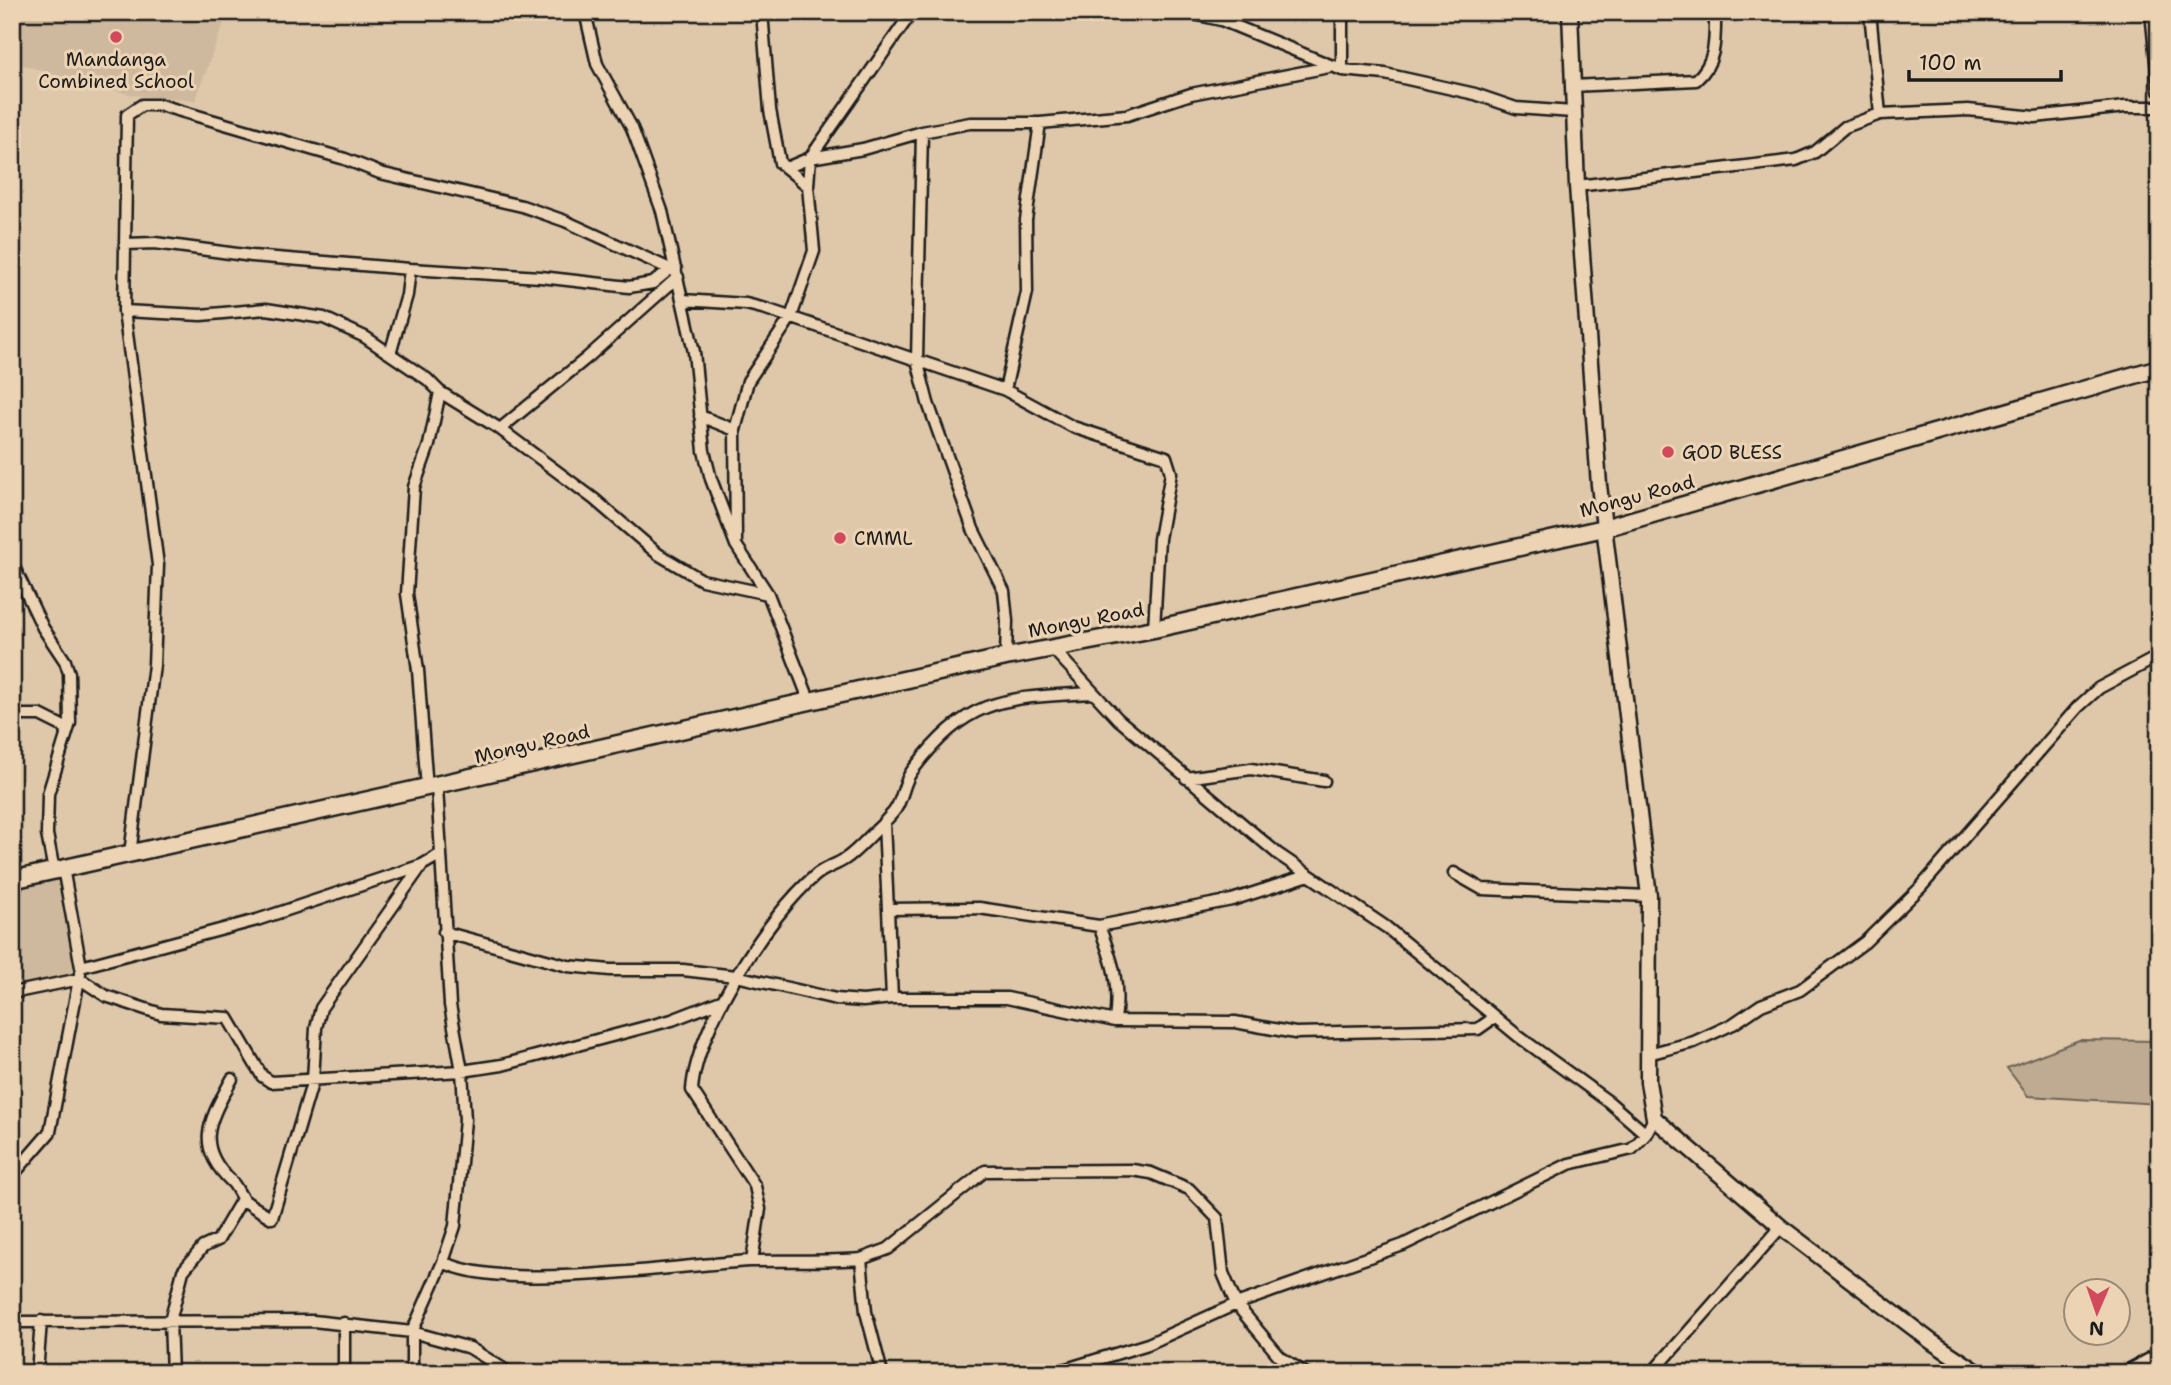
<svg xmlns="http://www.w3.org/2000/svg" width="2171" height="1385" viewBox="0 0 2171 1385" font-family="'Shantell Sans',sans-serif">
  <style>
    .built { fill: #cfb99e }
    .green { fill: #beab92; stroke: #6d6457; stroke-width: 2 }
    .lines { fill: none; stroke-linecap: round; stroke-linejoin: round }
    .minor-casing { stroke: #1c1c1c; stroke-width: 15 }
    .tertiary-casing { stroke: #1c1c1c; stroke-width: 18 }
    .secondary-casing { stroke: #1c1c1c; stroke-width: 19 }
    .primary-casing { stroke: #1c1c1c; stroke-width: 21 }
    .minor { stroke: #ebd3b3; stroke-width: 10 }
    .tertiary { stroke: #ebd3b3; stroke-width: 12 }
    .secondary { stroke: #ebd3b3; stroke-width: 14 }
    .primary { stroke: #ebd3b3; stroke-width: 16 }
    .poi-dot { fill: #d1495b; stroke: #ebd3b3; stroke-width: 2.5 }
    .labels { text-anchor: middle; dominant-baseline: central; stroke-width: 6; stroke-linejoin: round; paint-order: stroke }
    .poi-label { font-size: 19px; fill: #1c1c1c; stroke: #ebd3b3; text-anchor: start }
    .street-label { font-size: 19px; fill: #1c1c1c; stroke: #ebd3b3 }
  </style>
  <rect width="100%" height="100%" fill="#dfc8aa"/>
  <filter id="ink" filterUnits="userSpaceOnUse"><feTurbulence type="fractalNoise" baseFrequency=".0143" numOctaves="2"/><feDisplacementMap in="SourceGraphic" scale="14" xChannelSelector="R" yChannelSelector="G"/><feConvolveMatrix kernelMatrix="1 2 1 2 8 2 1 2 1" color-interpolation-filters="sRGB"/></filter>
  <g filter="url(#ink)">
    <!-- built -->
    <path class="built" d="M12,12H228L195,101L133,95L62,78L12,61Z
      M61,878L79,974L12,991V890Z"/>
    <!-- green -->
    <path class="green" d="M2079,1040L2159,1041V1104L2028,1096L2007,1068Z"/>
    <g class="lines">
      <defs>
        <path id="minor" d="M585,12L597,64L632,128L662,211L694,352L704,451L711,479L736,545L768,594L810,702
          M762,12L770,110L780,163L808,186
          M1185,12L1221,20L1342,70L1385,74L1475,94L1516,108L1573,112
          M1342,12V70
          M1870,12L1880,114
          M2151,12L2159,91
          M1572,86L1696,80C1717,62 1715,38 1715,12
          M922,132L917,360L928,403L973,529L1004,591L1007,621L1006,657
          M786,168L810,158L863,149L922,132L970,123H1040L1127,115L1191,94L1334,66
          M1577,186L1796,160L1815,152L1845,127L1880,114L1968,110L2035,117L2125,107H2159
          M126,244L155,243L252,256L410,269
          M683,300L746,304L766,309L1005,390L1073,427L1166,457L1171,473L1159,539L1154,629
          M124,311L201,315L266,309L324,318L365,337L427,379L440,392L500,429L594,499L658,554L702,580L768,594
          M390,354L407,295L410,269L541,277L629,287L653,283L670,269H676
          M1005,390L1027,292L1026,220L1040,123
          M700,416L735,430
          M500,429L588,357L678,277
          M736,541L735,430L748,381L791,317L814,251L808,186L810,158L912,12
          M12,563L43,628L65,661L69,673L70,723L48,794L47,834L54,871
          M1052,648L1118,719L1278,854L1386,927L1518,1036L1609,1102L1646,1134
          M12,715H40L68,729
          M1186,778L1251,769L1324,781
          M437,787L450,1005L462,1071L465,1120L455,1226L443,1262
          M427,789L418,670L407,594L414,487L429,445L440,392
          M130,854L154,665L158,565L124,311L127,115L142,105H160L345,159L380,173L522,206L565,221L670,269
          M63,868L81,967L257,920L422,865L441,854
          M1454,873L1482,889L1649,896
          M888,909L979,908L1099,926L1232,900L1309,875
          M1099,926C1113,962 1120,982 1115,1021
          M444,932L568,966L610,970H683L736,976L836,999L863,1001L892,998H1007L1115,1021L1235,1022L1295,1033L1478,1029L1495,1017
          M12,993L80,979L106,996L161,1014L228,1018L262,1076L271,1082L462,1071L502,1065L672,1020L721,1001
          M892,998L884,823C887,818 892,815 895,810C903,799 903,783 912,771C969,696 1003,698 1092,693
          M1648,1054L1694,1042L1733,1024L1761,1005L1800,990L1865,942L1920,888L2078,707L2099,688L2159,656
          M232,1079C210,1120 193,1145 232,1182C237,1187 239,1195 244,1200C252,1207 263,1212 272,1218L313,1080L316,1028L321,1008L422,865
          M12,1176L50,1132L80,974
          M752,1261L760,1209L755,1186L692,1090C696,1028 768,915 816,875C824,868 836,865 845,859C859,850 871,834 884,823
          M12,1322L313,1321L412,1332L443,1262C506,1293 675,1265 750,1261C787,1260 824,1262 861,1259
          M344,1323V1373
          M37,1373L41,1321
          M172,1373L170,1321L183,1271L203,1247L218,1240L242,1199
          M412,1373V1332L470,1348L510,1373
          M882,1373L866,1312L861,1259L888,1249L985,1171L1132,1170L1151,1173L1189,1189L1217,1218L1223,1273L1236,1304L1280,1357L1305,1373
          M1053,1373L1148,1344L1236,1304L1403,1245L1569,1164L1632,1149L1646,1134L1654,1118
          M1652,1373L1781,1227"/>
        <path id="tertiary" d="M2126,1373L2159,1355"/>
        <path id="secondary" d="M1570,12L1577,186L1599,485L1649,896L1648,1082L1654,1118L1781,1227L1932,1342L1979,1373"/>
        <path id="primary" d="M12,880L1006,657L1154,629L1604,528L2159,368"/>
      </defs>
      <!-- minor casing -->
      <use href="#minor" class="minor-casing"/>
      <!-- tertiary casing -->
      <use href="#tertiary" class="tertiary-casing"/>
      <!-- secondary casing -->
      <use href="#secondary" class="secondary-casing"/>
      <!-- primary casing -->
      <use href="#primary" class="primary-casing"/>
      <!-- minor -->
      <use href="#minor" class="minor"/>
      <!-- tertiary -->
      <use href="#tertiary" class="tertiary"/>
      <!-- secondary -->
      <use href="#secondary" class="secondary"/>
      <!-- primary -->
      <use href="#primary" class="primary"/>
    </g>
  </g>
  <!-- markers -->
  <g class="poi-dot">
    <circle cx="116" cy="37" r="7"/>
    <circle cx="1668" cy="452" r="7"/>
    <circle cx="840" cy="538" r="7"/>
  </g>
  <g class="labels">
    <!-- poi labels -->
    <g class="poi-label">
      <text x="116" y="59" text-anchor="middle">Mandanga<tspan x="116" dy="22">Combined School</tspan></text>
      <text x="1682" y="452">GOD BLESS</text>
      <text x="854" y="538">CMML</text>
    </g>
    <!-- street labels -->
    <g class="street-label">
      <text transform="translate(1637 496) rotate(-15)">Mongu Road</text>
      <text transform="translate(1086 620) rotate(-11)">Mongu Road</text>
      <text transform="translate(532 744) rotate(-13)">Mongu Road</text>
    </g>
  </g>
  <!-- margin -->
  <rect width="2171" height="1385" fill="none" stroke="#ebd3b3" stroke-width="42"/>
  <rect x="21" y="21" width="2129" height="1343" fill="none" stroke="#1c1c1c" stroke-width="2.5" filter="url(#ink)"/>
  <!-- north arrow -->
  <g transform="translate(2097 1312) rotate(182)"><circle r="33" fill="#ebd3b3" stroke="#988a77" stroke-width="2"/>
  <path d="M0-5L12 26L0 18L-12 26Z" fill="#d1495b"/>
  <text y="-10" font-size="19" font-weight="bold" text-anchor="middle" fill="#1c1c1c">N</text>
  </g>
  <!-- scale -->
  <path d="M1909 70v10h152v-10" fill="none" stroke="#1c1c1c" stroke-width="3.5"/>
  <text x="1919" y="70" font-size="21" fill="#1c1c1c" stroke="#ebd3b3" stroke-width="5" paint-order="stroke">100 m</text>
</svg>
